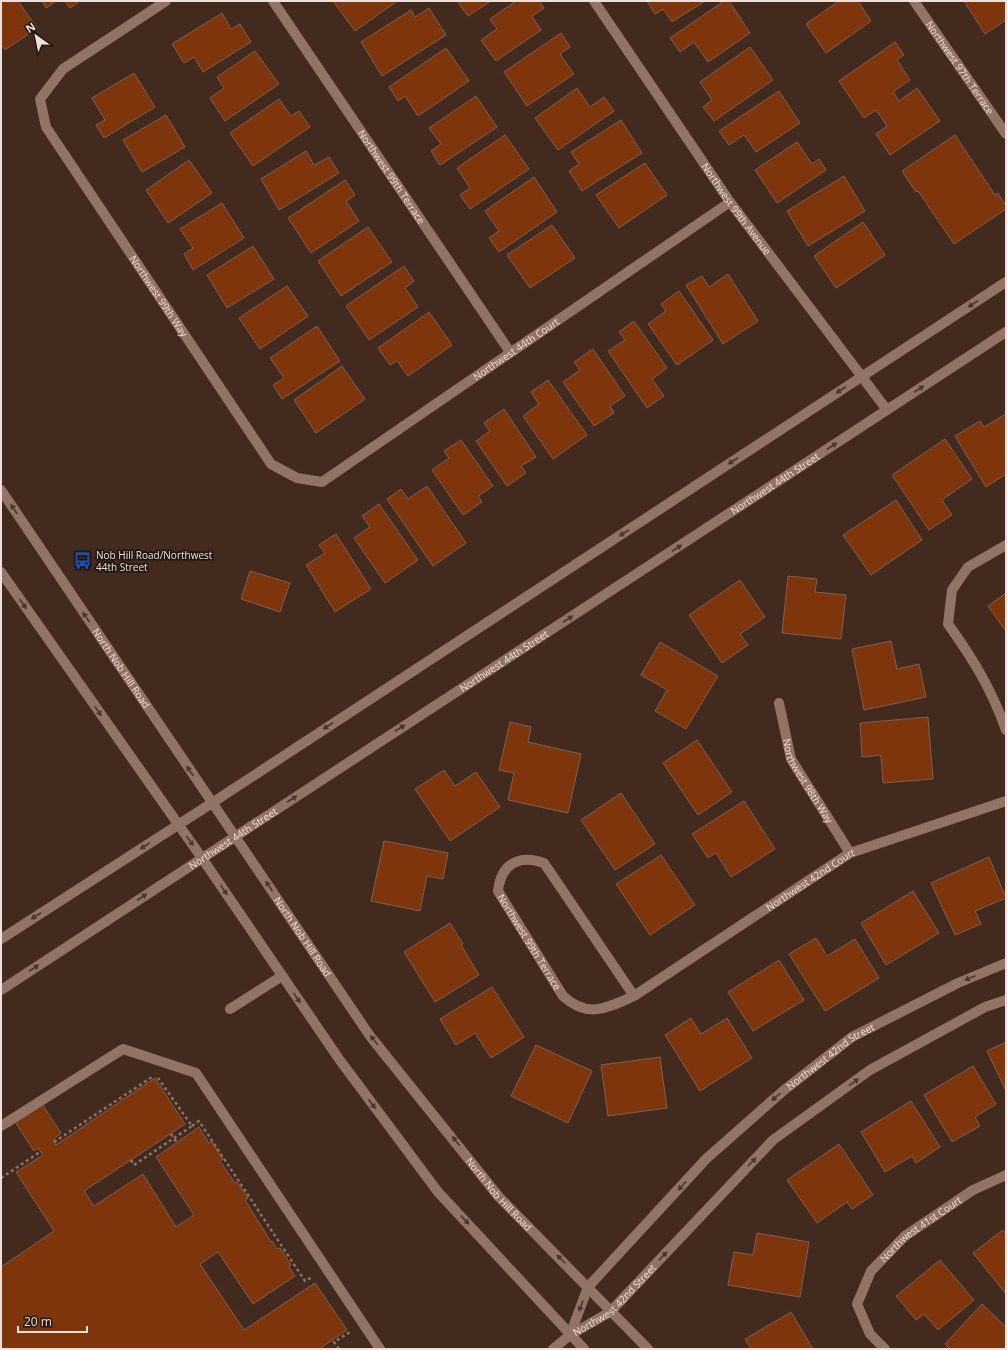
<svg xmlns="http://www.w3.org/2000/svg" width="1007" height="1350" viewBox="0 0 1007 1350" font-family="'Open Sans',sans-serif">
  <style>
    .building { fill: #7e350c; stroke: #7d6154 }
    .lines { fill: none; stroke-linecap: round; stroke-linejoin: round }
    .path { stroke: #89736a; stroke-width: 2.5; stroke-dasharray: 3 3; stroke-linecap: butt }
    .lane { stroke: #917467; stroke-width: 10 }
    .street { stroke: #917467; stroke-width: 10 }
    .secondary { stroke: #917467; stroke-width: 10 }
    .oneway { fill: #48372f }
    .labels { text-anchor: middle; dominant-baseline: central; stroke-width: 3.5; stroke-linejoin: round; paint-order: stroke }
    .street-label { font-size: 10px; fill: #f1e0d9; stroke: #211611 }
    .poi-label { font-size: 10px; fill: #f1e0d9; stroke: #211611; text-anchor: start }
  </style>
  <rect width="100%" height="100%" fill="#432a1f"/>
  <!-- building -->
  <path class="building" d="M1,1H18L37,28L5,50L1,44Z
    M42,1H56L46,8Z
    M65,1H80L70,8Z
    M333,1H397L355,31Z
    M457,1H491L468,16Z
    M516,1H539L544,8L532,16L541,30L496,61L481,40L497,29L490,19Z
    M647,1H705L672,22L663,9L655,14Z
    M724,1H729L750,33L708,62L694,42L680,52L670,38Z
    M839,1H858L871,21L826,53L806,24Z
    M964,1H1006V20L985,34Z
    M429,8L446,35L382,76L361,42L411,10L415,17Z
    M222,13L231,29L240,24L251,42L203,72L194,57L184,63L172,44Z
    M561,33L570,47L560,54L574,74L527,106L504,72Z
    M895,42L904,55L897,60L910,80L893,92L899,101L917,88L940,121L890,155L876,134L887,126L876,110L864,118L839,81Z
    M750,47L773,80L714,121L703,107L712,100L700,82Z
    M446,48L469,81L418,116L405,96L398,101L389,87Z
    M255,51L279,84L225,121L210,98L224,88L217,77Z
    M134,73L155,107L104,138L96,125L105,120L92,98Z
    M577,88L590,107L604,97L614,111L558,150L535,118Z
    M779,91L800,123L756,152L744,135L729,145L719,131Z
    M476,96L497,127L440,165L431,151L441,144L429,128Z
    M279,99L291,116L299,111L310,127L253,166L230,133Z
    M166,115L185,147L142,172L123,140Z
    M621,120L642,153L582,191L569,171L579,164L571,152Z
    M505,135L529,169L470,209L460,195L470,188L457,168Z
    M955,135L995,195L998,193L1006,206V209L954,244L918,191L916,192L902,171Z
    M797,142L812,164L819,159L826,170L777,203L755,170Z
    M306,151L314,165L329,157L339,173L279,210L261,179Z
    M189,160L212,193L168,223L146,190Z
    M645,163L667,195L619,228L596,195Z
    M844,176L865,211L808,246L787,211Z
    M534,177L557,212L499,252L489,238L499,231L485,211Z
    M345,180L355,195L346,201L359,221L311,253L288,218Z
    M222,203L244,238L193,270L184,254L193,248L180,229Z
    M863,222L885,255L836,288L814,256Z
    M552,225L575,258L530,288L507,255Z
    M368,227L392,262L341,296L318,261Z
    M253,246L274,279L227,308L207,275Z
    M404,266L414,281L405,288L418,307L369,340L346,306Z
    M728,274L758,321L723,344L686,285L702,276L709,287Z
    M287,286L308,316L260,349L239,318Z
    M679,291L713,340L677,365L648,324L666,311L661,304Z
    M429,312L452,345L408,376L397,361L390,365L378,348Z
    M634,321L667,368L652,379L664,396L647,408L608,351L625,340L619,332Z
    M317,326L340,361L282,399L273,385L284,378L270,358Z
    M593,349L625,396L610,406L614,413L594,426L563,382L580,370L574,362Z
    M342,366L365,399L316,433L294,400Z
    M548,380L587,435L553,459L523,416L539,404L531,392Z
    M504,409L536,457L521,466L526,473L507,486L476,441L490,431L484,423Z
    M1006,414V474L986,487L955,436L980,421L984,427Z
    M945,439L972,479L942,500L952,515L929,530L892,475Z
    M461,440L493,486L478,496L482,502L463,515L432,470L449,458L444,451Z
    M427,486L466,543L433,566L387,499L401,489L408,499Z
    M896,500L922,540L871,575L843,535Z
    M379,504L418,560L385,583L354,538L370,527L362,516Z
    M336,534L371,589L335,612L306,565L325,553L319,545Z
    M250,571L290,583L280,612L241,599Z
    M788,576L817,579L815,592L846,595L841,639L782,633Z
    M740,580L765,617L740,634L748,645L722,663L689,615Z
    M1006,593V629L1005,630L988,606Z
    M891,641L897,669L919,664L926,697L864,710L852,649Z
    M660,642L718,676L686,729L655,711L667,690L641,675Z
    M928,717L933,779L883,783L881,755L862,757L860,723Z
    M510,722L531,727L528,742L581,754L568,813L508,800L514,773L499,770Z
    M697,740L732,792L698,815L663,763Z
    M444,770L455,786L476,772L500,807L450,841L415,789Z
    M621,793L655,844L615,870L581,820Z
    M744,801L775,849L731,877L716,853L708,858L692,834Z
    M384,841L448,853L443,879L427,876L420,911L371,901Z
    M661,855L695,905L650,935L616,884Z
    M989,857L1006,898L975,911L981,924L955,935L931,883Z
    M913,891L939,933L886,965L861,923Z
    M450,923L463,944L461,945L479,975L435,1002L404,952Z
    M816,938L827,956L855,939L879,978L825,1011L789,954Z
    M779,960L804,1000L753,1031L728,992Z
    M492,987L524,1037L491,1058L475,1033L456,1045L440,1019Z
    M691,1018L701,1034L727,1018L752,1058L700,1091L665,1035Z
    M1006,1042V1091L987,1051Z
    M536,1045L592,1071L568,1123L511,1096Z
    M660,1057L667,1108L608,1116L601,1065Z
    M973,1066L996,1104L975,1117L980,1126L952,1142L924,1095Z
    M155,1078L185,1124L84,1191L94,1206L143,1174L176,1227L194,1215L156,1157L199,1127L209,1143L212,1142L223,1159L220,1161L235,1183L237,1182L248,1198L245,1200L271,1242L272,1241L277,1249L280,1248L291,1265L289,1267L295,1276L253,1304L218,1252L200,1264L244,1330L315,1283L347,1330L319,1349H1V1267L54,1231L16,1172L43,1155L38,1148L34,1151L15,1122L42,1104L61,1133L53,1140L56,1145Z
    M911,1101L940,1147L916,1163L912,1156L885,1172L861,1132Z
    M839,1144L873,1195L852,1209L847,1202L817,1223L787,1180Z
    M1003,1230L1006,1234V1294L973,1253Z
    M757,1233L809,1242L800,1297L728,1285L734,1252L753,1255Z
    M940,1260L974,1300L938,1330L924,1314L916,1320L896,1296Z
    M982,1304L1006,1327V1349H950L945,1344Z
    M791,1312L813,1349H751L745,1339Z"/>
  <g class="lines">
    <!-- path -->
    <path class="path" d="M192,1126L199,1121L305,1281L312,1277
      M171,1134L177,1143
      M54,1142L152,1077
      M131,1160L134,1165L192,1126L158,1078
      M1,1178L40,1152
      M339,1349L334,1342L350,1332"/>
    <!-- lane -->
    <path class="lane" d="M230,1009L282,976
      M1,1126L123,1049L196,1073L380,1349
      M553,1349L570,1335"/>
    <!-- street -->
    <g class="street">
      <path id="s1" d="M166,1L63,69L40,99L46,127L271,464L297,478L322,482L730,202"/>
      <path id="s2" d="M273,1L510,352"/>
      <path id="s3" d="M594,1L730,202L887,410"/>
      <path id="s4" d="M914,1L1006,134"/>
      <path d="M1006,545L968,567L952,590L948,624C973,659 991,688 1006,730"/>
      <path id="s5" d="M779,703L791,759L850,853"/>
      <path id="s6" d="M634,996L544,863C519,854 501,864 498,891L563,996C588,1019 607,1008 634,996L850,853L1006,801"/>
      <path id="s7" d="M885,1349L870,1334L857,1304L871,1271L905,1236L973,1190L1006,1175"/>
    </g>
    <!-- secondary -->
    <g class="secondary">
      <path id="s8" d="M1,490L370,1036L499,1197L648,1349"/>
      <path d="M1,572L202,858L339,1059L438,1192L584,1349"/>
      <path d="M1,939L212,803L1006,282"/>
      <path id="s9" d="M1,990L1006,332"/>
      <path id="s10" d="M570,1335L588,1287L706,1159L783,1091L852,1037L958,983L1006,963"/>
      <path id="s11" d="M570,1335L610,1312L773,1140L870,1070L985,1007L1006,1000"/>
    </g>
  </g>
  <!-- one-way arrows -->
  <defs><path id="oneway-solid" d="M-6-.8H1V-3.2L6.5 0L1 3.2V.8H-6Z"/></defs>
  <g class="oneway">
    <use href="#oneway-solid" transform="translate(973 304) rotate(147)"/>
    <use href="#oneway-solid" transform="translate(919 389) rotate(-33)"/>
    <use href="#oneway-solid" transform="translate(841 390) rotate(147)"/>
    <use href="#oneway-solid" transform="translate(832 446) rotate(-33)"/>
    <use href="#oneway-solid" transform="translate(733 461) rotate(147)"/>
    <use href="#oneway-solid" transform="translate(14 509) rotate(-124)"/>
    <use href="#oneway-solid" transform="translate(624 533) rotate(147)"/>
    <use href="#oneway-solid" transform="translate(677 548) rotate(-33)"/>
    <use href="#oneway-solid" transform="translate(23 604) rotate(55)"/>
    <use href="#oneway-solid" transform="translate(86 617) rotate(-124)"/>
    <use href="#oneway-solid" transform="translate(568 619) rotate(-33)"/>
    <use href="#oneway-solid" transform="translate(98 711) rotate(55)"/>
    <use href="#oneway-solid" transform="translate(328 726) rotate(147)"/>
    <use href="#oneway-solid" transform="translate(400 728) rotate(-33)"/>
    <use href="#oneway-solid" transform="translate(190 771) rotate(-124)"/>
    <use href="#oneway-solid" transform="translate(292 799) rotate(-33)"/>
    <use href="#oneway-solid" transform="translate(190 841) rotate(54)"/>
    <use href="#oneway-solid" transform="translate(145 846) rotate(147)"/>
    <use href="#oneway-solid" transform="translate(269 886) rotate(-124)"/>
    <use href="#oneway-solid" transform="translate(224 890) rotate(56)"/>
    <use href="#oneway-solid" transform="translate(142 897) rotate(-33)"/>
    <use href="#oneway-solid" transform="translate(36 916) rotate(147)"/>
    <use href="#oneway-solid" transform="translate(34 968) rotate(-33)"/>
    <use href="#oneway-solid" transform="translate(970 978) rotate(158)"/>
    <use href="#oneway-solid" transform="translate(297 998) rotate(56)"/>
    <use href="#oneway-solid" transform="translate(374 1040) rotate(-129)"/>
    <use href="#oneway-solid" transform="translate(854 1082) rotate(-36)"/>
    <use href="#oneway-solid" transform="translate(776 1097) rotate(138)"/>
    <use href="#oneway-solid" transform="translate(372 1104) rotate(53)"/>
    <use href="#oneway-solid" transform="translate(456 1141) rotate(-128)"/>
    <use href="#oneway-solid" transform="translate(752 1162) rotate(-46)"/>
    <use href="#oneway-solid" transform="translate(682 1186) rotate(133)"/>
    <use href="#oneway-solid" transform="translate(465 1220) rotate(47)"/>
    <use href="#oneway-solid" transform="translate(663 1256) rotate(-47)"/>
    <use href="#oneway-solid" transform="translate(561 1259) rotate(-135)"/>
    <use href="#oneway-solid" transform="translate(581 1306) rotate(111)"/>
  </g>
  <!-- icons -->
  <defs>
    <symbol id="bus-bare" viewBox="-9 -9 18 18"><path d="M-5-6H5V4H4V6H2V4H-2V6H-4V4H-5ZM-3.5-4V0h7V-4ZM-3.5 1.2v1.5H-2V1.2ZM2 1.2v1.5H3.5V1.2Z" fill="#1a4fb4" stroke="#211611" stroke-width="2.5" paint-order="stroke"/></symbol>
  </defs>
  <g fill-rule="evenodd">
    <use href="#bus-bare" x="70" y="548" width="25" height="25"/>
  </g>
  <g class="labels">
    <!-- street labels -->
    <g class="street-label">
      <text stroke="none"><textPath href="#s4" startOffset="81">Northwest 97th Terrace</textPath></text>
      <text stroke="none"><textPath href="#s2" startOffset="212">Northwest 99th Terrace</textPath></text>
      <text stroke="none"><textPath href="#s3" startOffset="252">Northwest 99th Avenue</textPath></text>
      <text stroke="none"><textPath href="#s1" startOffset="393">Northwest 99th Way</textPath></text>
      <text stroke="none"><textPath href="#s1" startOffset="885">Northwest 44th Court</textPath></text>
      <text stroke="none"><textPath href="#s9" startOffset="925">Northwest 44th Street</textPath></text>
      <text stroke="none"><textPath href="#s9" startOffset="601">Northwest 44th Street</textPath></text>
      <text stroke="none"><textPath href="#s8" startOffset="215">North Nob Hill Road</textPath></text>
      <text stroke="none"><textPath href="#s5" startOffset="84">Northwest 98th Way</textPath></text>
      <text stroke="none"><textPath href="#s9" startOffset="277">Northwest 44th Street</textPath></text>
      <text stroke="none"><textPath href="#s6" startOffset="637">Northwest 42nd Court</textPath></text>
      <text stroke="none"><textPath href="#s8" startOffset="539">North Nob Hill Road</textPath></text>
      <text stroke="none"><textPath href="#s6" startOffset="285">Northwest 99th Terrace</textPath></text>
      <text stroke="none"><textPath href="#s10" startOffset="387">Northwest 42nd Street</textPath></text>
      <text stroke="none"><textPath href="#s8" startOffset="863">North Nob Hill Road</textPath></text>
      <text stroke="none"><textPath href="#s7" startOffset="155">Northwest 41st Court</textPath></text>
      <text stroke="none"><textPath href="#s11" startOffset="57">Northwest 42nd Street</textPath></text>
    </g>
    <!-- poi labels -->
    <g class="poi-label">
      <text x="96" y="555">Nob Hill Road/Northwest<tspan x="96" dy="12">44th Street</tspan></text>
    </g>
  </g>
  <!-- border -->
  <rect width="1007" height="1350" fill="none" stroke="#f1e0d9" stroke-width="4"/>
  <!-- north arrow -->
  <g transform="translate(36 36) rotate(327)" stroke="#211611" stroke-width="3" paint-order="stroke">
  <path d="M0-3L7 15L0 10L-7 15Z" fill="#f1e0d9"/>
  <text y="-6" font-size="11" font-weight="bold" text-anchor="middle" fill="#f1e0d9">N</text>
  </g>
  <!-- scale -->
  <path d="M18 1326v6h69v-6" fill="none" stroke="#f1e0d9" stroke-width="2"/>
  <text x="24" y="1326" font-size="12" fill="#f1e0d9" stroke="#211611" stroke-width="3" paint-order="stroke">20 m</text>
</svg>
